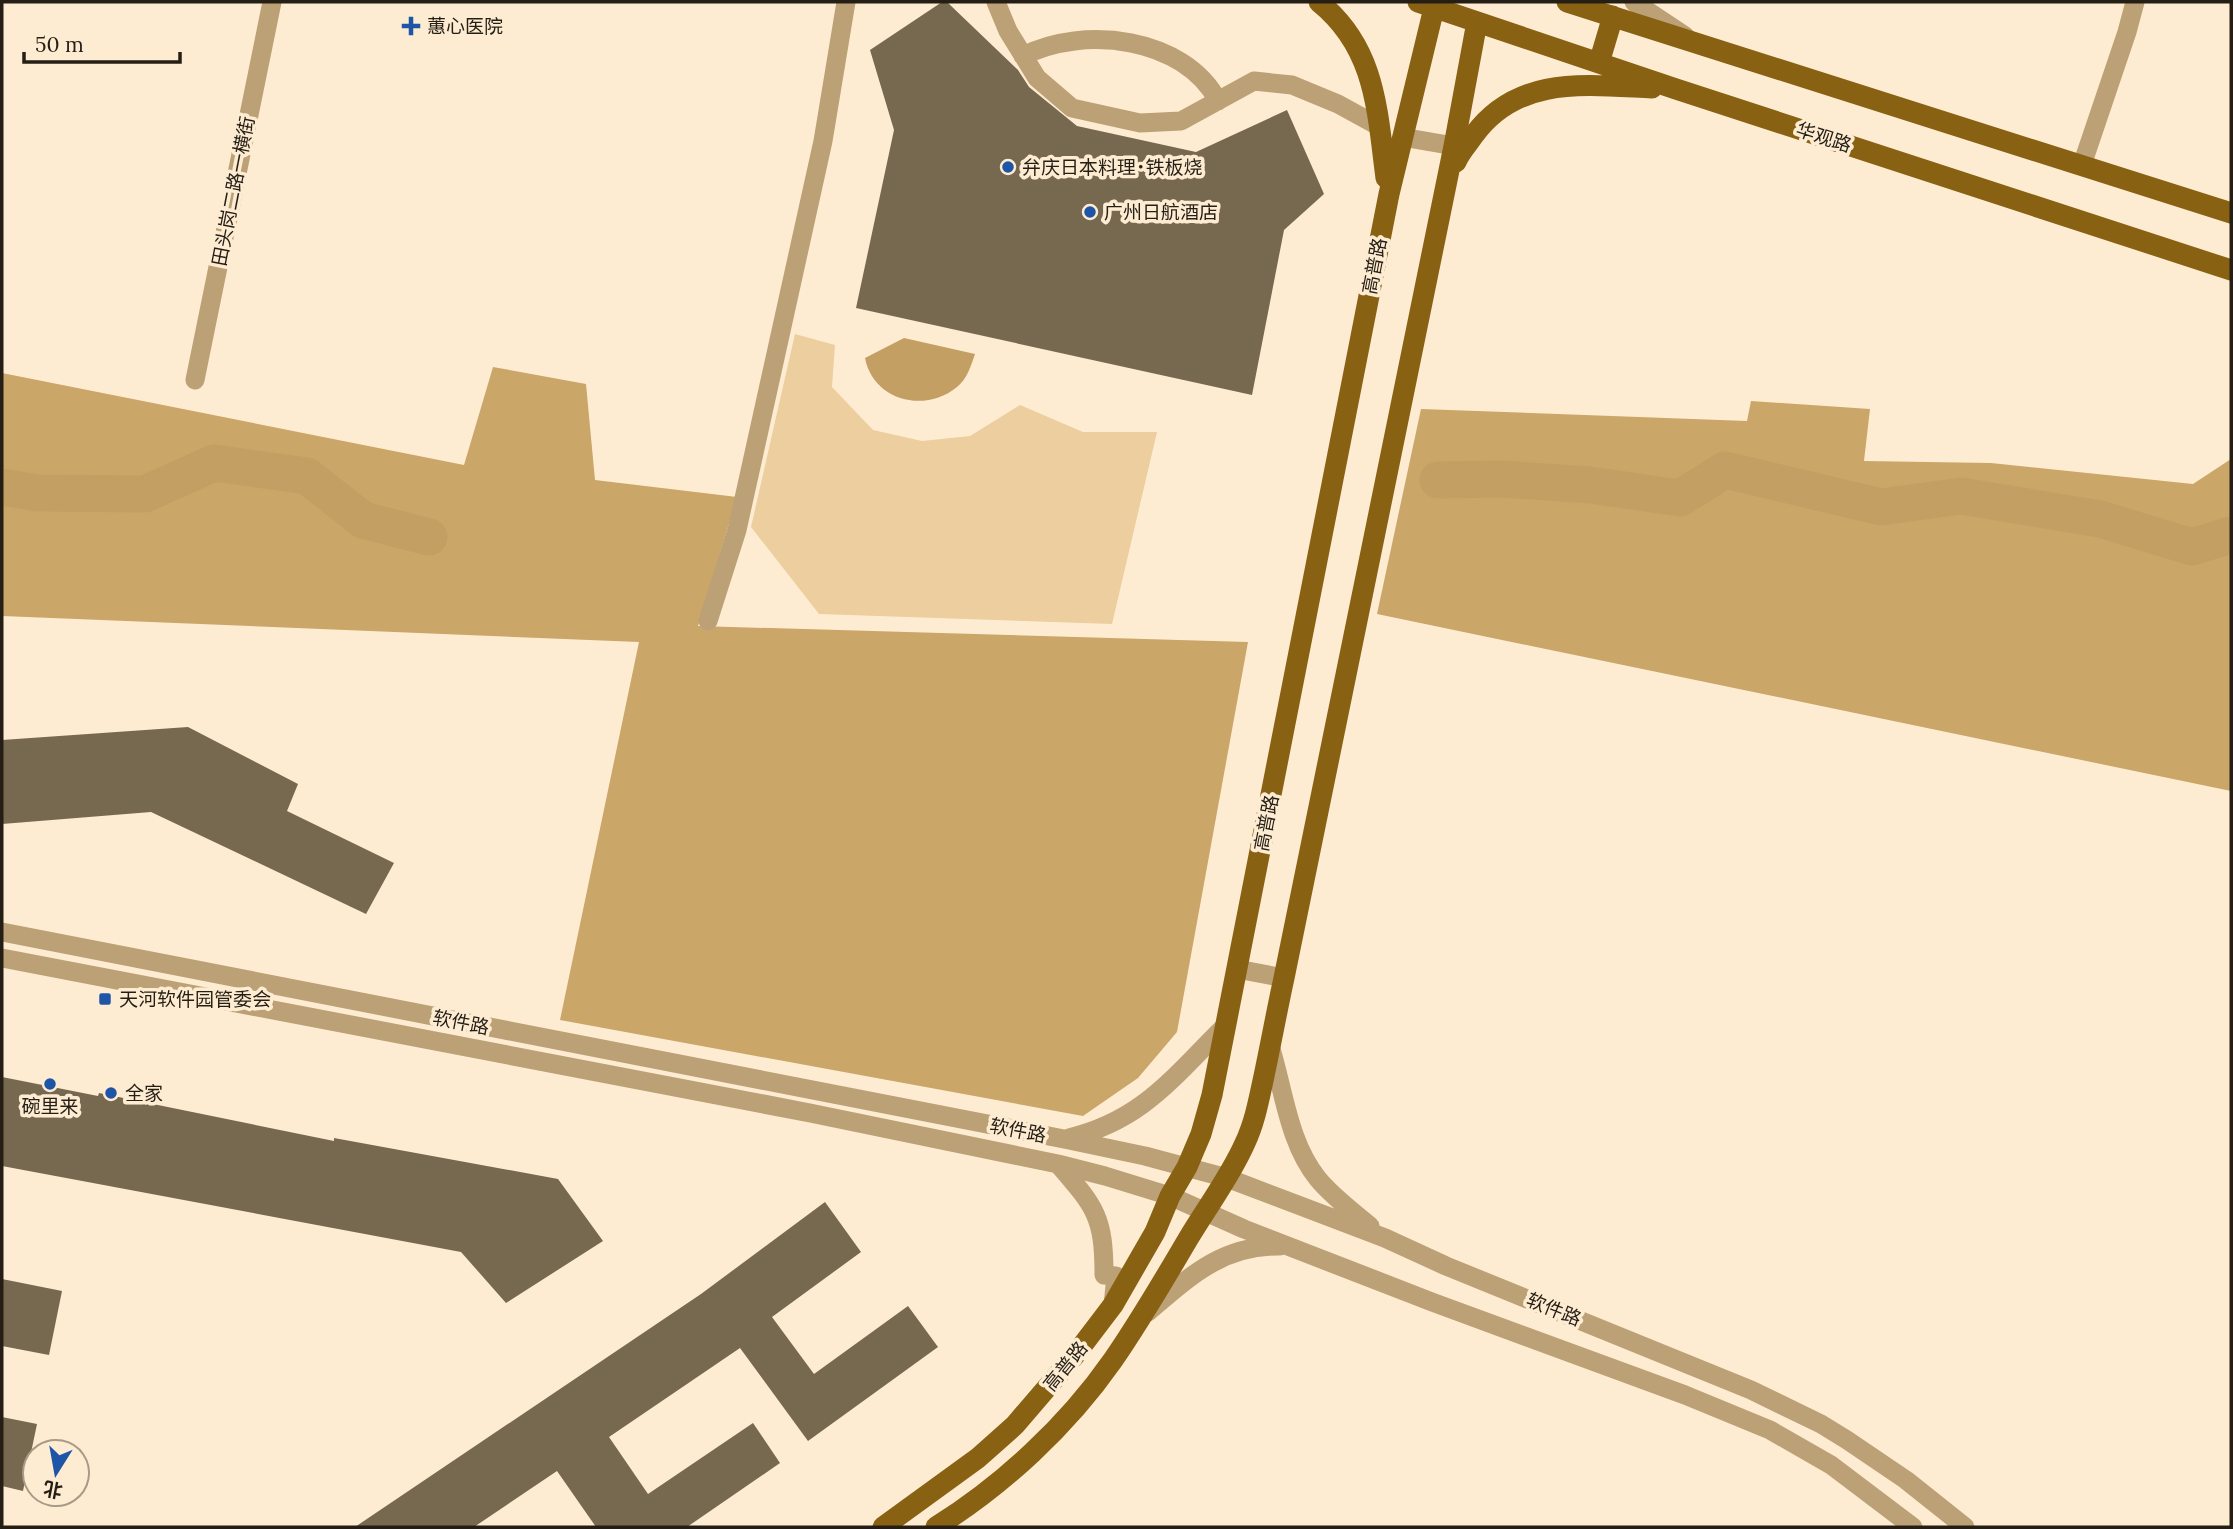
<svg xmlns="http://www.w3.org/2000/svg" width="2233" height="1529" viewBox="0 0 2233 1529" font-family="Lora,'Noto Sans SC',serif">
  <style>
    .green { fill: #ecce9f }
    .forest { fill: #cba669 }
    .water { fill: #c49f63 }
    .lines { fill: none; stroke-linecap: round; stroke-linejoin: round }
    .river { stroke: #c49f63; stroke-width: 37 }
    .building { fill: #776850 }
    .minor { stroke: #bda176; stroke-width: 19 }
    .major { stroke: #896113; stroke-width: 21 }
    .poi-dot { fill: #1e55a7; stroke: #feecd2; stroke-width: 2.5 }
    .labels { text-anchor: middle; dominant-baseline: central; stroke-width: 7; stroke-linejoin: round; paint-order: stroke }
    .poi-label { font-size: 19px; fill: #241e15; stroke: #feecd2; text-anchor: start }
    .street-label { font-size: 19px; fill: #241e15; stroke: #feecd2 }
  </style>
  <rect width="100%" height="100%" fill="#feecd2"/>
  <!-- green -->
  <path class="green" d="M795,334L835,345L832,387L873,430L922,441L970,436L1020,405L1083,432H1157L1112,624L819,614L751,527Z"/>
  <!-- forest -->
  <path class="forest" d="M493,367L586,384L595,480L737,497L698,626L1248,642L1177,1032L1138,1078L1083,1116L560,1020L639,642L2,616V373L464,465Z
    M1751,401L1870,409L1864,461L1991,463L2193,484L2231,459V791L1377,614L1421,409L1747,421Z"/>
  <!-- water -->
  <path class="water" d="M904,338L975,354C971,366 967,379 957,387C924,414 873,400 865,358Z"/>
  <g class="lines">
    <!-- river -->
    <path class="river" d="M1438,480L1503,479L1590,485L1680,498L1725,470L1881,507L1961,496L2100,519L2192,547L2231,535
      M2,487L37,493L145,494L214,463L307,476L363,520L429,537"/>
  </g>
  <!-- building -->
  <path class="building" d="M942,2H947L1018,70L1029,87L1077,126L1196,152L1287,110L1324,194L1284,230L1252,395L856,308L894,130L870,50Z
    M188,727L298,784L287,811L394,863L366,914L151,812L2,824V740Z
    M2,1077L98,1096L99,1093L334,1141V1138L558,1179L603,1241L506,1303L461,1252L2,1166Z
    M825,1202L861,1252L772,1317L814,1374L908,1306L938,1347L808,1441L740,1348L609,1437L648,1494L753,1423L780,1463L687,1527H596L557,1471L474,1527H355L701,1294Z
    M2,1279L62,1291L49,1355L2,1346Z
    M2,1417L37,1424L23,1491L2,1486Z"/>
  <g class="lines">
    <!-- minor -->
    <path class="minor" d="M996,2L1008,31L1037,78L1072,108L1140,123L1181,121L1254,81L1292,85L1338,104L1380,127
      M1634,2L1685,36
      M1023,56C1084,25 1184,37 1218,101
      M1402,137L1454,146
      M2082,165L2127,32L2135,2
      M195,380L272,2
      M708,621L737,530L823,141L846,2
      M2,932L1064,1139L1145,1156L1227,1178L1385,1238L1446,1266L1751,1390L1821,1424L1847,1440L1906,1480L1965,1527
      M2,958L810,1113L1058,1164L1105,1176L1170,1196L1244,1229L1432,1302L1685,1395L1770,1430L1831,1465L1913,1527
      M1237,969L1284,978
      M1270,1046C1284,1090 1288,1142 1318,1179C1333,1197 1352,1211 1370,1226
      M1069,1138C1143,1120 1173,1077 1225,1026
      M1058,1164C1095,1207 1104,1216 1104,1275L1116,1276L1113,1305
      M1148,1312C1189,1277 1222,1245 1280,1246"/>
    <!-- major -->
    <path class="major" d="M1319,2C1376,48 1377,110 1386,178
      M1418,2L1676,89L2231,270
      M1567,2L2231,213
      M1599,63L1613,16
      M1456,162C1460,152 1468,144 1474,135C1518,75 1586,85 1652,88
      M883,1527L978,1458L1015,1425L1075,1355L1113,1305L1155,1232L1170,1196L1187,1167L1201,1134L1212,1095L1389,194L1434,8
      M936,1527C1003,1485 1067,1426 1113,1360C1140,1321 1164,1280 1188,1239C1207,1207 1230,1177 1245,1143C1255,1122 1259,1099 1264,1076C1271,1043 1277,1010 1284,978L1454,146L1477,22"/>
  </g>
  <!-- markers -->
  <g class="poi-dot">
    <path d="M407.5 15.5h7v7h7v7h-7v7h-7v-7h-7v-7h7z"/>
    <circle cx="1008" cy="167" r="7"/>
    <circle cx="1090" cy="212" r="7"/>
    <rect x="98" y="992" width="14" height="14" rx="3.5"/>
    <circle cx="50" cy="1084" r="7"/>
    <circle cx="111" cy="1093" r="7"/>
  </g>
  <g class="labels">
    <!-- poi labels -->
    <g class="poi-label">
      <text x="427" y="26">蕙心医院</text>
      <text x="1022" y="167">弁庆日本料理･铁板烧</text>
      <text x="1104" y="212">广州日航酒店</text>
      <text x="119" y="999">天河软件园管委会</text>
      <text x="125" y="1093">全家</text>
      <text x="50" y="1106" text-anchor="middle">碗里来</text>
    </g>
    <!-- street labels -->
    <g class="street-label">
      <text transform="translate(1824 137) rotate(18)">华观路</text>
      <text transform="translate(233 191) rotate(-79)">田头岗二路一横街</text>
      <text transform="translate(1374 266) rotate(-79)">高普路</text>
      <text transform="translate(1266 823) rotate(-79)">高普路</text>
      <text transform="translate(461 1022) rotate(11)">软件路</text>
      <text transform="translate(1018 1130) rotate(11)">软件路</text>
      <text transform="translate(1554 1309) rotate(22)">软件路</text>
      <text transform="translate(1065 1366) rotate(-51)">高普路</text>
    </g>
  </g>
  <!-- border -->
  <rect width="2233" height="1529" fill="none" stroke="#241e15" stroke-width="7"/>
  <!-- north arrow -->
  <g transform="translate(56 1473) rotate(191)"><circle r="33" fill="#feecd2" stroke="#a79a86" stroke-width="2"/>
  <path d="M0-5L12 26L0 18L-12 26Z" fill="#1e55a7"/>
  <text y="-10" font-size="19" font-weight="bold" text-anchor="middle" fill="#241e15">北</text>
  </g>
  <!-- scale -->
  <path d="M24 52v10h156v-10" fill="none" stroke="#241e15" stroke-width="3.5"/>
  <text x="35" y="52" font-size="21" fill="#241e15" stroke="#feecd2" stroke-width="5" paint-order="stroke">50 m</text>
</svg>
